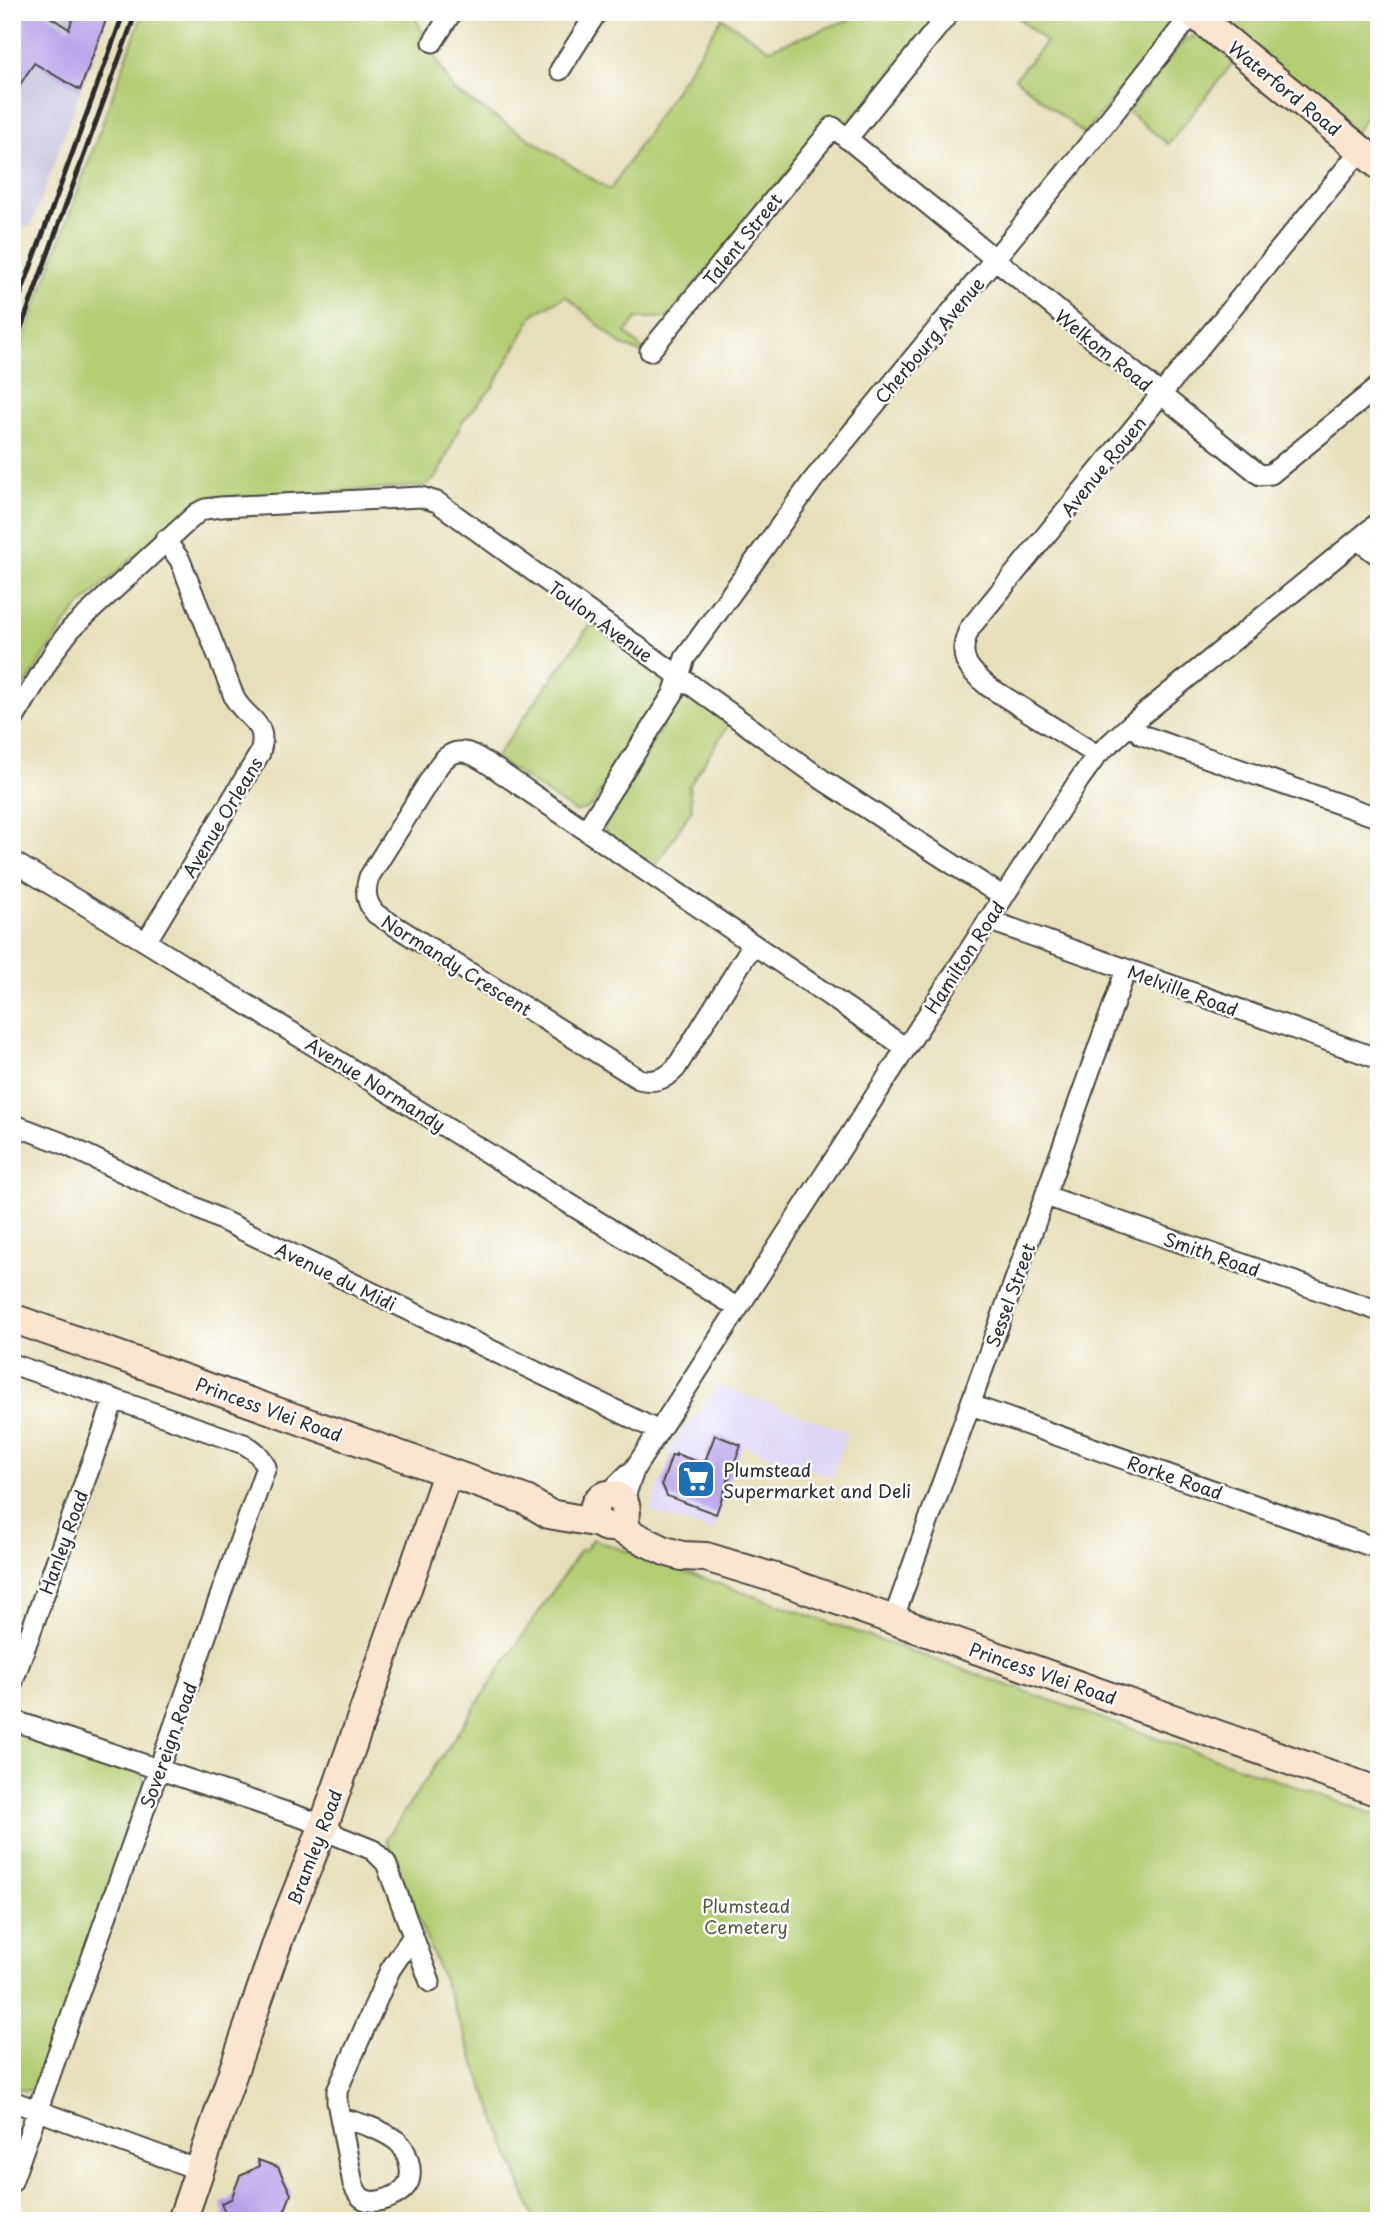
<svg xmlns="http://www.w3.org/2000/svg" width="1391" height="2233" viewBox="0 0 1391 2233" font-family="'Playpen Sans',sans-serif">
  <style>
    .built { fill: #ded5f5 }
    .industrial { fill: #c3c1db }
    .green { fill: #b4cc72; stroke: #707c4e; stroke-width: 2 }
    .building { fill: #b69fe8 }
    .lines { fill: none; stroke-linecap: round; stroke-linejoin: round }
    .street-casing { stroke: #474640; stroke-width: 23 }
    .secondary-casing { stroke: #474640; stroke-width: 32 }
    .street { stroke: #fff; stroke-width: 19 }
    .secondary { stroke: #fce5cf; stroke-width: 28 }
    .rail { stroke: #2b2b2b; stroke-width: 5 }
    .labels { text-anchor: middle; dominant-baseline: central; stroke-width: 5; stroke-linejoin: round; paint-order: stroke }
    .street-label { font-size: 18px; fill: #2b2b2b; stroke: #fff }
    .poi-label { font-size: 18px; fill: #2b2b2b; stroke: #fff; text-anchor: start }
    .park-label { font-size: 18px; fill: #545b40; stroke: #fff }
  </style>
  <rect width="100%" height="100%" fill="#fff"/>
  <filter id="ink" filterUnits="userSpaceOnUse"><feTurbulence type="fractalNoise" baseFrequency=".0143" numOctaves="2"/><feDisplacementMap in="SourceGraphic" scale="14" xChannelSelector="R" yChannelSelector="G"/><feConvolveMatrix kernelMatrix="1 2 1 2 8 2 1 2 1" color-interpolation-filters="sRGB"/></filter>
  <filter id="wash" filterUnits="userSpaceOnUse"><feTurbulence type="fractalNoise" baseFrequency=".00686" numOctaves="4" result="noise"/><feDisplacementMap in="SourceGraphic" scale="28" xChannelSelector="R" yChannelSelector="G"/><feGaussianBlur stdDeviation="1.57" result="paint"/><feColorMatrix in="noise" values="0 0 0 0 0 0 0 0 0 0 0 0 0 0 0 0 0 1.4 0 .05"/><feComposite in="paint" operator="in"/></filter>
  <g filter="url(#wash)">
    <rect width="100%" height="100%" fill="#e7dfb9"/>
    <!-- built -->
    <path class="built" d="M718,1385L848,1432L832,1477L743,1445L713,1532L650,1511L671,1455L667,1453L686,1424L689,1425Z"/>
    <!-- industrial -->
    <path class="industrial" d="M12,12H109L31,227L22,225L12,251Z"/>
    <!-- green -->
    <path class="green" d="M143,12H412L453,90L610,190L722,18L769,49L870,12H942L846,126L839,124L826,114L818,122L817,137L667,318H637L626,333L644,351L642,354L620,344L566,296L534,314L493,387L462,422L437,477L425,486L272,496L203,497L195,501L80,606L68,620L12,706V372Z
      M1011,12H1173L1172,27L1084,134L1015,78L1046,42Z
      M1207,12H1379V100L1355,133Z
      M1199,34L1236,59L1168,144L1127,111L1184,40Z
      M591,624L655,671L662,680L663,692L592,805L587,809L575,812L495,758Z
      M684,700H696L729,724L689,786L692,809L655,867L609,836L605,831L603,821L674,708Z
      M592,1539L1379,1816V2221H535L444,1982L386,1839L581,1549L585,1550Z
      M16,1730L140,1773L145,1782L36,2088L26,2091L12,2087V1731Z"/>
    <g id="blocks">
      <!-- building -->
      <path class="building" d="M12,12H42L69,29L75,12H109L80,90L34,63L12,97Z
        M715,1435L741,1445L716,1514L667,1496L662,1484L672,1455L676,1456V1454L704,1464Z
        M258,2160L278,2167L291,2194L281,2221H222L225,2213L221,2203L231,2199L240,2176L259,2166Z"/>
    </g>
  </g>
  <g filter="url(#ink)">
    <use href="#blocks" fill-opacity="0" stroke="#474640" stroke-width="2"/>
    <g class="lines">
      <defs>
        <path id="street" d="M433,42L452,12
          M560,70L597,12
          M847,139L950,12
          M650,351L833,127L1260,475L1271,474L1379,386
          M1358,540L1379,556
          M12,722L55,650L71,629L197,513L205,509L221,507L421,497L437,502L823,780L1002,896
          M1131,724L1142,735L1379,818
          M1097,755L989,687C967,669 956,656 970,628L1361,150
          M586,830L673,694L685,658L813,480L1094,138L1193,13
          M12,861L146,942L738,1308
          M988,920L1379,1059
          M146,942L260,753C269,722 248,721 235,699L180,560L165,540
          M753,944L676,1068C666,1079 654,1083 639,1079L376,914C366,903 364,892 369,877L439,765C458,740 476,756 496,769C507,777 518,784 528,791L906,1048
          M12,1124L62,1143L659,1431
          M1046,1196L1379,1311
          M12,1364L244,1444C255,1450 261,1456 266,1467L12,2182
          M971,1405L1379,1549
          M607,1495L629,1473
          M623,1502L635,1468L1079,780L1097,755L1131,724L1379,522
          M893,1620L1126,970
          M12,1684L114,1400
          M12,1720L324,1825L338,1836L373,1850L386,1863L430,1982
          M12,2101L199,2170
          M341,2118C360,2123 381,2129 397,2141C407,2149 413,2169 409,2181C403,2196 375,2207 362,2198C358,2195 355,2189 353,2184L337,2102V2091L390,1970L413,1936"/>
        <path id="secondary" d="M1192,12L1379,165
          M12,1318L526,1500L549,1514L600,1523
          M594 1511a16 16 0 1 1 32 0a16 16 0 1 1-32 0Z
          M614,1526L665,1551L682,1556L706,1557L775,1578L1379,1792
          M182,2221L280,1935L324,1825L447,1474"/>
      </defs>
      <!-- street casing -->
      <use href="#street" class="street-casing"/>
      <!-- secondary casing -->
      <use href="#secondary" class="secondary-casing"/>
      <!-- street -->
      <use href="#street" class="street"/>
      <!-- secondary -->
      <use href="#secondary" class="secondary"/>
      <!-- rail -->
      <path class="rail" d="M12,318L124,12
        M12,353L136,12"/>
    </g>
  </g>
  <!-- icons -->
  <defs>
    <symbol id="supermarket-square" viewBox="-11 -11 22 22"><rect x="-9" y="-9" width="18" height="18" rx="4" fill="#1f6fb2" stroke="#fff"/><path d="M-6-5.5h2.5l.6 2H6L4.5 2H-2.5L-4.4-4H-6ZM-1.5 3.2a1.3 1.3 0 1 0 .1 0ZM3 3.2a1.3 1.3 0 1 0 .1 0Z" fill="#fff"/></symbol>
  </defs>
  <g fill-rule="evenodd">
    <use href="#supermarket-square" x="674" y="1457" width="44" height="44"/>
  </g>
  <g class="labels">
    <!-- street labels -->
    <g class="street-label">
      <text transform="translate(1285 88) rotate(39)">Waterford Road</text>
      <text transform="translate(742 239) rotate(-51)">Talent Street</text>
      <text transform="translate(929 340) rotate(-50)">Cherbourg Avenue</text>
      <text transform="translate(1104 350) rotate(39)">Welkom Road</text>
      <text transform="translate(1103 466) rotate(-51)">Avenue Rouen</text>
      <text transform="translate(601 621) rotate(36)">Toulon Avenue</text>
      <text transform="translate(222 817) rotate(-59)">Avenue Orleans</text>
      <text transform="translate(964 957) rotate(-57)">Hamilton Road</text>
      <text transform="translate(457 965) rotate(32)">Normandy Crescent</text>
      <text transform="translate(1183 990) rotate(20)">Melville Road</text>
      <text transform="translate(376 1084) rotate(32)">Avenue Normandy</text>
      <text transform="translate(1212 1254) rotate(19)">Smith Road</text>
      <text transform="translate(336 1276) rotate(26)">Avenue du Midi</text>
      <text transform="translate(1010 1295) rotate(-70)">Sessel Street</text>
      <text transform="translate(269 1409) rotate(20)">Princess Vlei Road</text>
      <text transform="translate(1175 1477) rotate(19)">Rorke Road</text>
      <text transform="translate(63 1542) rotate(-70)">Hanley Road</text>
      <text transform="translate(1043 1673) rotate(19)">Princess Vlei Road</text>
      <text transform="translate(168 1745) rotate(-70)">Sovereign Road</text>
      <text transform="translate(314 1847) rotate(-69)">Bramley Road</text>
    </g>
    <!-- poi labels -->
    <g class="poi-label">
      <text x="723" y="1469">Plumstead<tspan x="723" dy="21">Supermarket and Deli</tspan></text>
    </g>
    <!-- park labels -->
    <g class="park-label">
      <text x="746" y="1905">Plumstead<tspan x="746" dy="21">Cemetery</tspan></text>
    </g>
  </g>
  <!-- margin -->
  <rect width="1391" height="2233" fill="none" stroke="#fff" stroke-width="42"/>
</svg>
